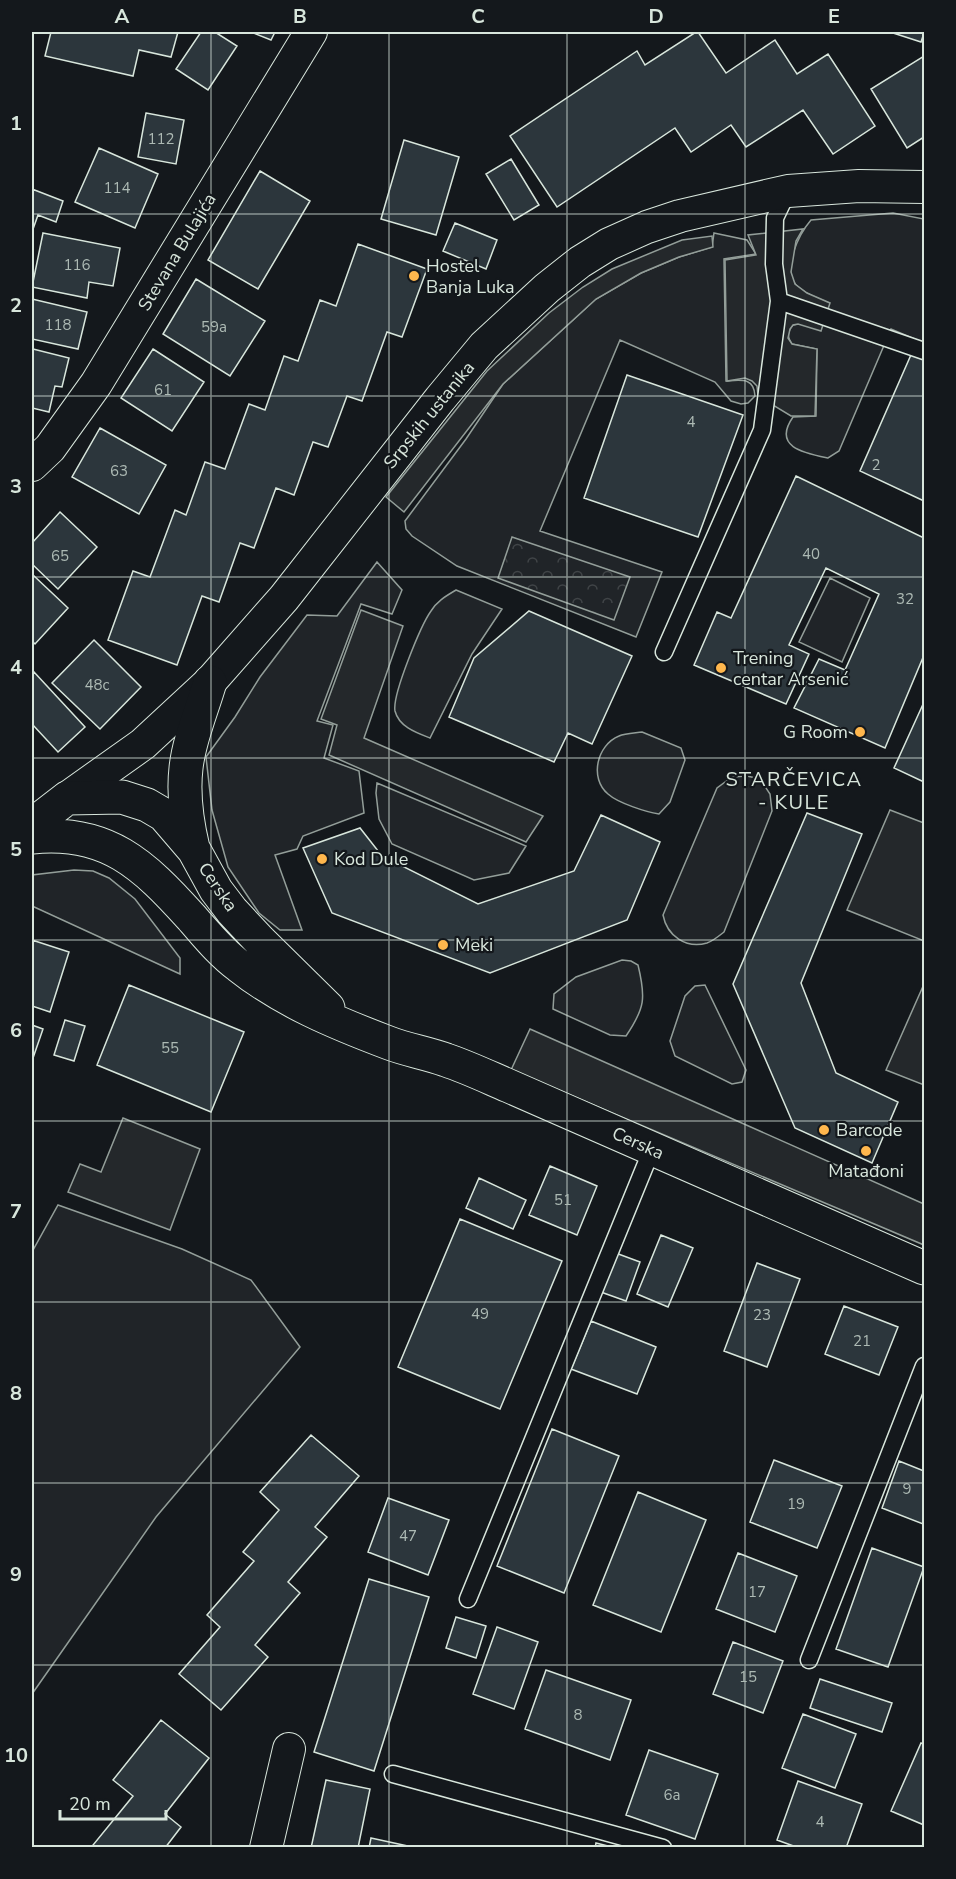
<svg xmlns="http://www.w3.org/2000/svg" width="956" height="1879" viewBox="0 0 956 1879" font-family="'Nunito Sans',sans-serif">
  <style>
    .green { fill: #202428; stroke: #939e99; stroke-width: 1.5 }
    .park { fill: url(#park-crowns); stroke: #939e99; stroke-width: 1.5 }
    .parking { fill: #24282b; stroke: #939e99; stroke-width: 1.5 }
    .building { fill: #2c363c; stroke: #d8e6dc; stroke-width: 1.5 }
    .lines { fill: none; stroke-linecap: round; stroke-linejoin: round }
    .lane-casing { stroke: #d8e6dc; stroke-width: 19 }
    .street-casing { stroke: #d8e6dc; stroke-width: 34 }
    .secondary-casing { stroke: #d8e6dc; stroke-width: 35 }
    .lane { stroke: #14181c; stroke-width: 16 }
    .street { stroke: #14181c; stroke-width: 32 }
    .secondary { stroke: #14181c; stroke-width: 33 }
    .grid { fill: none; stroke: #d8e6dc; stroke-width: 1.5; stroke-opacity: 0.55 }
    .poi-dot { fill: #ffb74d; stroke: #14181c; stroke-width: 2 }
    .labels { text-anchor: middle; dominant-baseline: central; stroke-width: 4.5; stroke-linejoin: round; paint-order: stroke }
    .number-label { font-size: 15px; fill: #adbab4 }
    .street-label { font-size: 18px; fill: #d8e6dc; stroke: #14181c }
    .poi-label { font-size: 18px; fill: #d8e6dc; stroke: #14181c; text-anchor: start }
    .neighbourhood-label { font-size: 20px; letter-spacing: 1.5px; fill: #d8e6dc; stroke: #14181c }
    .neatline { fill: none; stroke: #d8e6dc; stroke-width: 2 }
    .grid-label { font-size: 20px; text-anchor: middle; font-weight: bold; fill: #d8e6dc }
  </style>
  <defs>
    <pattern id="park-crowns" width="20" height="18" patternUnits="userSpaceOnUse" patternTransform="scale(1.5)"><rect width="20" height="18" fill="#202428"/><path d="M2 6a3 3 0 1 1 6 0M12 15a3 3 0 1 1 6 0" fill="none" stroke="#404447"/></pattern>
  </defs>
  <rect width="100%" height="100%" fill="#14181c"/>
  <!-- green -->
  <path class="green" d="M893,213L924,219V343L891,329L839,451L828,458C804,453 772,447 793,417L816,416L817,349L792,344C787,337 787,332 793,325L798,324L829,303C818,298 804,294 796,285C782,268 799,234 811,220Z
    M714,233L747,240L756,254L724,259L726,381C741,380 754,377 755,396L748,403L741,404L731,401L715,382L620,340L540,531L662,572L636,637L457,566L412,536L406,529L405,521L466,439L503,384L596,299L641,273L679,257L712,247Z
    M377,562L402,590L392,614L361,604L317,721L333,725L324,758L359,771L364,813L303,836L297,849L275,855L302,930H280L259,913L228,867L212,810L206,757L235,717L260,677L307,615L337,616Z
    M830,578L870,598L842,662L799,642Z
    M456,590L502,609L472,654L430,738C417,733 399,727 395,711C392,695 421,625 431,611C437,601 446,596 456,590Z
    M642,732L681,748L685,760L670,802L659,814C646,812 618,803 608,794C589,778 597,745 619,736C625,733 635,733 642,732Z
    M747,776L760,779L770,794L772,811L724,932C719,936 713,941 707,943C686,949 667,936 663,915L717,788L732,777Z
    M377,783L526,846L509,873L474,880L392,844L379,819L376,793Z
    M74,870L93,871L109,878L135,899L180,958V974L32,906V875Z
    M622,960L631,961L638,965C646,998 645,1008 626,1036L610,1035L553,1009L554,994L576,977Z
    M705,985L746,1070L742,1082L732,1084L675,1056L670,1041L685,996L695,986Z
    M58,1205L182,1249L251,1280L300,1347L156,1517L32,1694V1252Z"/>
  <!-- park -->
  <path class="park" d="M512,537L630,577L614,620L498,578Z"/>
  <!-- parking -->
  <path class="parking" d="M803,229L796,241L791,272L795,284L807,293L830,303L821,331L798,324L793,325L790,329L788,338L792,344L817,349L815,416H791L758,396L757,386L752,381L745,378L727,381L725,260L756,255L748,235Z
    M712,236L713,247L679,257L641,273L596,299L503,384L404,512L386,497L487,371L549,313L583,287L612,269L682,240Z
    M361,610L403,626L364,738L543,816L526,842L329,755L337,725L321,719Z
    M890,810L924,823V941L847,910Z
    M924,984V1085L886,1070Z
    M530,1029L924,1204V1245L511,1070Z
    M123,1118L200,1149L170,1230L68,1192L80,1164L101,1172Z"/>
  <!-- building -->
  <path class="building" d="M51,32H178L171,57L139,50L133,76L45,56Z
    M201,32H215L237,46L208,90L176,69Z
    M251,32H275L271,40Z
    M696,32H698L726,73L775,40L797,74L828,54L875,126L833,154L803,110L746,147L731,125L691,152L675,128L557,207L510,136L637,51L645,65Z
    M890,32H924V33L921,42Z
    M924,56V137L907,148L871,89Z
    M146,113L184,120L176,164L138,157Z
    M404,140L459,157L436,235L381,219Z
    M99,148L158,174L135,228L75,202Z
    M511,159L539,205L514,220L486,174Z
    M260,171L310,201L258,289L208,260Z
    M32,189L63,201L56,222L38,215L32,232Z
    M455,223L497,240L486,269L443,251Z
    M43,233L120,248L113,286L89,282L87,298L32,287Z
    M358,244L427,269L402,337L387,332L362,401L347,396L328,447L313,442L294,495L276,488L254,548L240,543L219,602L202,596L177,665L108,640L133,571L150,577L175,510L186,515L205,462L225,469L249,404L265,410L284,356L298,361L320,300L336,306Z
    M196,279L265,321L230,376L163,334Z
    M32,299L87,312L78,349L32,339Z
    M914,348L924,352V501L860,471Z
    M33,349L69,358L62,387L55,386L49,412L32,408Z
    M153,349L204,382L172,431L121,398Z
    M627,375L743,415L698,537L584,498Z
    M100,428L166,465L139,514L72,477Z
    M796,476L924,538V655L885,748L794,708L819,659L845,670L879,594L826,568L789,645L809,654L786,704L694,665L717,612L731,618Z
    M60,512L97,547L58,589L32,564V543Z
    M33,575L68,608L35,644L32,641V577Z
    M529,611L632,656L592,744L568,733L554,762L449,717L474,658Z
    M94,640L141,687L100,729L52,683Z
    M34,672L85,727L58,752L32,724V675Z
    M924,702V782L894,768Z
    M807,813L862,834L801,983L836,1073L898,1102L872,1163L795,1128L733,984Z
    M601,815L660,842L627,920L490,973L332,913L303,848L360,828L382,856L478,904L574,871Z
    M32,940L69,952L50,1012L32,1006Z
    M129,985L244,1032L211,1112L97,1065Z
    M65,1020L85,1026L74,1061L54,1055Z
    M32,1025L43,1029L33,1058L32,1057Z
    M550,1166L597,1186L577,1235L529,1215Z
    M479,1178L526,1200L513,1229L466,1208Z
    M460,1219L562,1261L500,1409L398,1367Z
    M661,1235L693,1248L668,1307L637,1294Z
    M613,1252L640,1262L626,1301L598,1291Z
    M757,1263L800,1279L767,1367L724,1351Z
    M844,1306L898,1327L879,1375L825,1354Z
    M591,1321L656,1347L637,1394L571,1369Z
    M552,1429L619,1456L564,1593L497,1566Z
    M311,1435L359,1476L315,1527L327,1537L288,1582L300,1593L255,1645L268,1657L221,1710L179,1674L220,1627L207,1615L254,1561L243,1552L279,1510L260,1492Z
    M774,1460L842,1486L817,1548L750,1522Z
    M899,1461L924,1471L923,1524L882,1508Z
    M638,1492L706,1520L661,1632L593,1605Z
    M388,1498L449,1520L428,1575L368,1552Z
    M872,1548L924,1567L888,1667L836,1649Z
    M738,1553L797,1576L775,1632L716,1609Z
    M369,1579L429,1597L374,1771L314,1752Z
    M456,1617L486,1626L476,1658L446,1648Z
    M497,1627L538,1642L514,1709L473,1694Z
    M733,1642L783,1661L763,1713L713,1694Z
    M546,1670L631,1700L610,1760L525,1729Z
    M820,1679L892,1703L882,1732L810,1708Z
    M803,1714L856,1734L835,1788L782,1768Z
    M161,1720L209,1758L165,1814L181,1827L165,1848H97L93,1845L133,1796L113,1780Z
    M921,1743L924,1744V1825L891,1811Z
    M649,1750L718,1774L695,1839L626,1815Z
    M326,1780L370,1789L358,1848H311Z
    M798,1781L862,1804L846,1848H799L777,1840Z
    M371,1838L417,1848H369Z
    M596,1843L616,1848H595Z"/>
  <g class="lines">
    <defs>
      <path id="lane" d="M779,301L924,351
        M664,652L762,430L779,301L774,264L775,218L788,191
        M468,1599L652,1149
        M809,1660L924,1366
        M393,1774L663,1848"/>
      <path id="street" d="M32,465L50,448L96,384L311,32
        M67,798L143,744L210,682L284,598L440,399L484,346L547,288L580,262L609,244L647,227L680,216L788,191L859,186L924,187
        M266,1848L289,1749"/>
      <path id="secondary" d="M32,825L67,798L122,797L147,805L164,815L194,850L216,890L232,911L260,941L328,1008
        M32,837C107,829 144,865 191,917C206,934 220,952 239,966C283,1001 336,1023 389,1043C407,1050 427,1053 446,1060C467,1067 488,1077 509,1086L924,1268
        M193,848C187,823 183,794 186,768C189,739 202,710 210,682"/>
    </defs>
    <!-- lane casing -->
    <use href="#lane" class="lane-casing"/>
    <!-- street casing -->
    <use href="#street" class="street-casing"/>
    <!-- secondary casing -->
    <use href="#secondary" class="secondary-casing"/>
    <!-- lane -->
    <use href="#lane" class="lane"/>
    <!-- street -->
    <use href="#street" class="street"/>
    <!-- secondary -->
    <use href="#secondary" class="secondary"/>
  </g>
  <!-- grid -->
  <path class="grid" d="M211,32V1848M389,32V1848M567,32V1848M745,32V1848M32,214H924M32,396H924M32,577H924M32,758H924M32,940H924M32,1121H924M32,1302H924M32,1483H924M32,1665H924"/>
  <!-- markers -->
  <g class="poi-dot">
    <circle cx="414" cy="276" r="6"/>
    <circle cx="721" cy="668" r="6"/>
    <circle cx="860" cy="732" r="6"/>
    <circle cx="322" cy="859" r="6"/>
    <circle cx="443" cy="945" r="6"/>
    <circle cx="824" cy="1130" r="6"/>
    <circle cx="866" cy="1151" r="6"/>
  </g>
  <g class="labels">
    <!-- number labels -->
    <g class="number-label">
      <text x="161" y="139">112</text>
      <text x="117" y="188">114</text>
      <text x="77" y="265">116</text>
      <text x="58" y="325">118</text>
      <text x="214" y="327">59a</text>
      <text x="163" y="390">61</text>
      <text x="691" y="422">4</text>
      <text x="876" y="465">2</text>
      <text x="119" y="471">63</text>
      <text x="811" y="554">40</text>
      <text x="60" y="556">65</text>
      <text x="905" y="599">32</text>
      <text x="97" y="685">48c</text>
      <text x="170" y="1048">55</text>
      <text x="563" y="1200">51</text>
      <text x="480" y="1314">49</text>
      <text x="762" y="1315">23</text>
      <text x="862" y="1341">21</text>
      <text x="907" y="1489">9</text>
      <text x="796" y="1504">19</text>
      <text x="408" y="1536">47</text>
      <text x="757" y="1592">17</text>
      <text x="748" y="1677">15</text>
      <text x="578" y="1715">8</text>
      <text x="672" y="1795">6a</text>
      <text x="820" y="1822">4</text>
    </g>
    <!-- street labels -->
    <g class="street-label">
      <text transform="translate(177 252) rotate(-59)">Stevana Bulajića</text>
      <text transform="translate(429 415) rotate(-51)">Srpskih ustanika</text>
      <text transform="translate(218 887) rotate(56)">Cerska</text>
      <text transform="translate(638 1143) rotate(24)">Cerska</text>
    </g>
    <!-- poi labels -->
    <g class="poi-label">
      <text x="426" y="266">Hostel<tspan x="426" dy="21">Banja Luka</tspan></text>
      <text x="733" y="658">Trening<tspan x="733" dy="21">centar Arsenić</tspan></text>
      <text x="848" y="732" text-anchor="end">G Room</text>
      <text x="334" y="859">Kod Dule</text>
      <text x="455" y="945">Meki</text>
      <text x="836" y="1130">Barcode</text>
      <text x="866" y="1171" text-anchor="middle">Matađoni</text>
    </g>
    <!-- neighbourhood labels -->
    <g class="neighbourhood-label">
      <text x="794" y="779">STARČEVICA<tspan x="794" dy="23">- KULE</tspan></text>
    </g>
  </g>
  <!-- border -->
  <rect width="956" height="1879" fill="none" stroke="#14181c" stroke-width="66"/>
  <!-- scale -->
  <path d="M60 1810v9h106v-9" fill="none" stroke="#d8e6dc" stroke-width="3"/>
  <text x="69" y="1810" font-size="18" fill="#d8e6dc" stroke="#14181c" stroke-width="4.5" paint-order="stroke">20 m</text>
  <rect x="33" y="33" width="890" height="1813" class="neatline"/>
  <g class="grid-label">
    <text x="122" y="23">A</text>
    <text x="300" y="23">B</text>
    <text x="478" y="23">C</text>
    <text x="656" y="23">D</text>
    <text x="834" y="23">E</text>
    <text x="16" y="130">1</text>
    <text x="16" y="312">2</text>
    <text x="16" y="493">3</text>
    <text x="16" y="674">4</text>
    <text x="16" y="856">5</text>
    <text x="16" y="1037">6</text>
    <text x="16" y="1218">7</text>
    <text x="16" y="1400">8</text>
    <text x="16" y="1581">9</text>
    <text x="16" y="1762">10</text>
  </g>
</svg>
